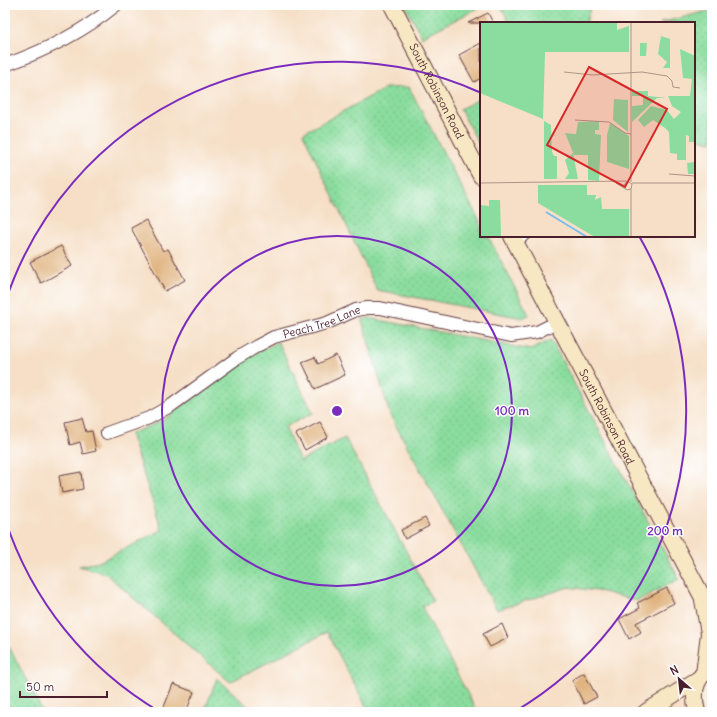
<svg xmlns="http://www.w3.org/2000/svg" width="717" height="717" viewBox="0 0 717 717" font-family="Delius,sans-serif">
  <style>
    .green { fill: url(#green-dots); stroke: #6a7e64 }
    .building { fill: #e0b480 }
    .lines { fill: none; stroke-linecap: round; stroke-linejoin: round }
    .lane-casing { stroke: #643c42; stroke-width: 8 }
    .street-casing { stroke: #643c42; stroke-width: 14 }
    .secondary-casing { stroke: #643c42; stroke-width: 18 }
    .lane { stroke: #fff; stroke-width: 6 }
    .street { stroke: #fff; stroke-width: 12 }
    .secondary { stroke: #f7e8c3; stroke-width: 16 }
    .ring { fill: none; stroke: #7b2cbf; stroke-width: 2 }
    .labels { text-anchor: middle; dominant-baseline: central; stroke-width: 3; stroke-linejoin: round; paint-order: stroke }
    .street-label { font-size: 11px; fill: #4a1f2b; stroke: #fff }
    .inset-river { fill: none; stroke: #79bef0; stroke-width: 2 }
    .inset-road { fill: none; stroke: #b19288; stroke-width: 1 }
    .view { fill: #d62828; fill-opacity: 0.15; stroke: #d62828; stroke-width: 2 }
    .inset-edge { fill: none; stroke: #4a1f2b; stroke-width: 2 }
    .centre { fill: #7b2cbf; stroke: #fff; stroke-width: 2 }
    .ring-label { font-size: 12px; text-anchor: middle; font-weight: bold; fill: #7b2cbf; stroke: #fff; stroke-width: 3; stroke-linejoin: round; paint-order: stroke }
  </style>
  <defs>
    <pattern id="green-dots" width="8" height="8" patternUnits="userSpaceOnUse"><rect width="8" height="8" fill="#8add9e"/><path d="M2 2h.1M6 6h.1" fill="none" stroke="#79bd88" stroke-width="1.8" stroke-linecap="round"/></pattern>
  </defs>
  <rect width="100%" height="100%" fill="#fff"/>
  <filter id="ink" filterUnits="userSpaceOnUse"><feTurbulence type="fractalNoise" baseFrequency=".025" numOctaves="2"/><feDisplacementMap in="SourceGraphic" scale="8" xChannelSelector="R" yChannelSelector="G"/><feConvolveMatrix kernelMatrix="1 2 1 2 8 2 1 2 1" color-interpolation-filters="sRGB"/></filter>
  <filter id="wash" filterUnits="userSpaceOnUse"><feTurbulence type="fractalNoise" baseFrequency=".012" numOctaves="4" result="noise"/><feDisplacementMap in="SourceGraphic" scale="16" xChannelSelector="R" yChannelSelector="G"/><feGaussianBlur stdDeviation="0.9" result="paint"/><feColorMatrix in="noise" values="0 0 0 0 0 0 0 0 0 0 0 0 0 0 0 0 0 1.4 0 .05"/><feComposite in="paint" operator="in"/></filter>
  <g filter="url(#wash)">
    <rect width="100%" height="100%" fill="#f6dfc6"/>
    <!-- green -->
    <path class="green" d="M405,5H484L422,37Z
      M500,5H591L586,23H510Z
      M712,10V142L694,138V23H660Z
      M409,87L481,224V236H488L529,315L522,318L377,290L303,133L386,88Z
      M481,98V148L460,109Z
      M369,318L531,350L551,340L679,579L637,601L603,592L569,587L497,610L390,415L362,320Z
      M278,342L313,413L285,427L300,461L345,438L433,601L422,607L477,712H369L327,632L230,682L106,574L79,566L99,562L162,530L130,434L162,421L256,353Z
      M5,639L43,712H5Z
      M217,678L254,712H204Z"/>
    <g id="blocks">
      <!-- building -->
      <path class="building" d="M488,13L493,23H468Z
        M481,43V78L474,82L459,55Z
        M146,220L163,251L168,249L185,280L165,291L131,228Z
        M61,246L72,266L41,283L30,262Z
        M336,355L345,375L315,389L302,362L315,357L318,364Z
        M82,418L86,432L92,431L96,451L83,454L80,442L70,445L65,422Z
        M320,422L328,437L305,450L296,434Z
        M81,472L83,489L62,493L59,476Z
        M425,518L429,526L405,539L401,530Z
        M667,588L674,603L636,623L641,632L629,639L619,619L640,608L637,603Z
        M502,624L508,638L490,647L483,634Z
        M584,673L597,697L584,704L572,680Z
        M173,684L194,692L186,712H162Z"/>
    </g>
  </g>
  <g filter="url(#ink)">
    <use href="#blocks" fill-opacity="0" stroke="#643c42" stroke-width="1"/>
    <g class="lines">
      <defs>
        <path id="lane" d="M517,244L527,236"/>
        <g id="street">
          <path d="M5,65C45,51 83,32 116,5"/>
          <path id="s1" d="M107,433L149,418L172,405L237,358L257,346L274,337L327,323L356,310L367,308H380L511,336L537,332L557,322"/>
        </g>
        <g id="secondary">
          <path id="s2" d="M392,5L481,176"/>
          <path id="s3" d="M512,236L639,478L702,596L712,611"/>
          <path d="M703,600L709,633L704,674"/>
          <path d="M646,712L700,678"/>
          <path d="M697,712C694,699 693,686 702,675"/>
        </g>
      </defs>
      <!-- lane casing -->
      <use href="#lane" class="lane-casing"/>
      <!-- street casing -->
      <use href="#street" class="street-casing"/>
      <!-- secondary casing -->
      <use href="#secondary" class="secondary-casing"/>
      <!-- lane -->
      <use href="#lane" class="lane"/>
      <!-- street -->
      <use href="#street" class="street"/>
      <!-- secondary -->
      <use href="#secondary" class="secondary"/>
    </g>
  </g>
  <!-- distance rings -->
  <g class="ring">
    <circle cx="337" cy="411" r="175"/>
    <path d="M160 712A349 349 0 0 1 5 519M5 303A349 349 0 0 1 479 92M639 236A349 349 0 0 1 514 712"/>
  </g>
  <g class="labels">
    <!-- street labels -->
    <g class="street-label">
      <text stroke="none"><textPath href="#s2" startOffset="97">South Robinson Road</textPath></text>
      <text stroke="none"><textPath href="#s1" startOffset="244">Peach Tree Lane</textPath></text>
      <text stroke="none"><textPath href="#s3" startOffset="204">South Robinson Road</textPath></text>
    </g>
  </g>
  <!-- overview -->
  <g transform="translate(480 22)">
    <rect width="215" height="215" fill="#f6dfc6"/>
    <path d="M0,0H137V8L149,4V30H65L63,97L0,71ZM181,14L190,17V46H183L187,40L178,32ZM160,21H167L166,34H160ZM200,27L215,34V120H209V114L206,113V138H197V132L190,131L189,110L185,106L173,98L164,105L158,98L171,84L187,88L194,97L201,90L192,84L188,74H210L212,57L203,56ZM152,69H168V74L187,76H177L152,100V84L163,83V74H152ZM134,77L148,78V110L133,98ZM64,99L71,103L72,130L74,134H77V157H64ZM119,99V108H115V112L121,113L119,159L108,158V133H94L85,111L96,112L98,100ZM130,101L149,114V147L127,140V113ZM93,131L98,157H85L89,151L85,138ZM215,140V152H208L207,141ZM58,163H107V173H116L115,178L121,175L122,187H149V215H115L108,211L58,181ZM9,178H20L21,215H0V183L9,184Z" fill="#8add9e"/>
    <path class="inset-river" d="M66,190L107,215"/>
    <path class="inset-road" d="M84,50L113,53L162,50L187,54L192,59L193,65L200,66M95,98L129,100L145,111L151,112M189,152L215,154M151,160V0M0,161L146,159M136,161L147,168L151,167L152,162L147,159L143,165M152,161H215M151,167V215"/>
    <path class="view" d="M109,45L187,87L145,165L67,123Z"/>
    <rect width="215" height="215" class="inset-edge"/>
  </g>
  <circle cx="337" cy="411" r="6" class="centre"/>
  <g class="ring-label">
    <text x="512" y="415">100 m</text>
    <text x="665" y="535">200 m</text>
  </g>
  <!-- margin -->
  <rect width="717" height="717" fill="none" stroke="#fff" stroke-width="20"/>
  <!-- north arrow -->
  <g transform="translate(679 679) rotate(332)" stroke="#ffffff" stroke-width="3" paint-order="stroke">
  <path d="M0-3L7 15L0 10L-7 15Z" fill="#4a1f2b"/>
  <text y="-6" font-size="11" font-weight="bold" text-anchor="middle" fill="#4a1f2b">N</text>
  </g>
  <!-- scale -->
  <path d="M20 691v6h87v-6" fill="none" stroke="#4a1f2b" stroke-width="2"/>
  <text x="26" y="691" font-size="12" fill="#4a1f2b" stroke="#ffffff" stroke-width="3" paint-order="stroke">50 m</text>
</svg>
